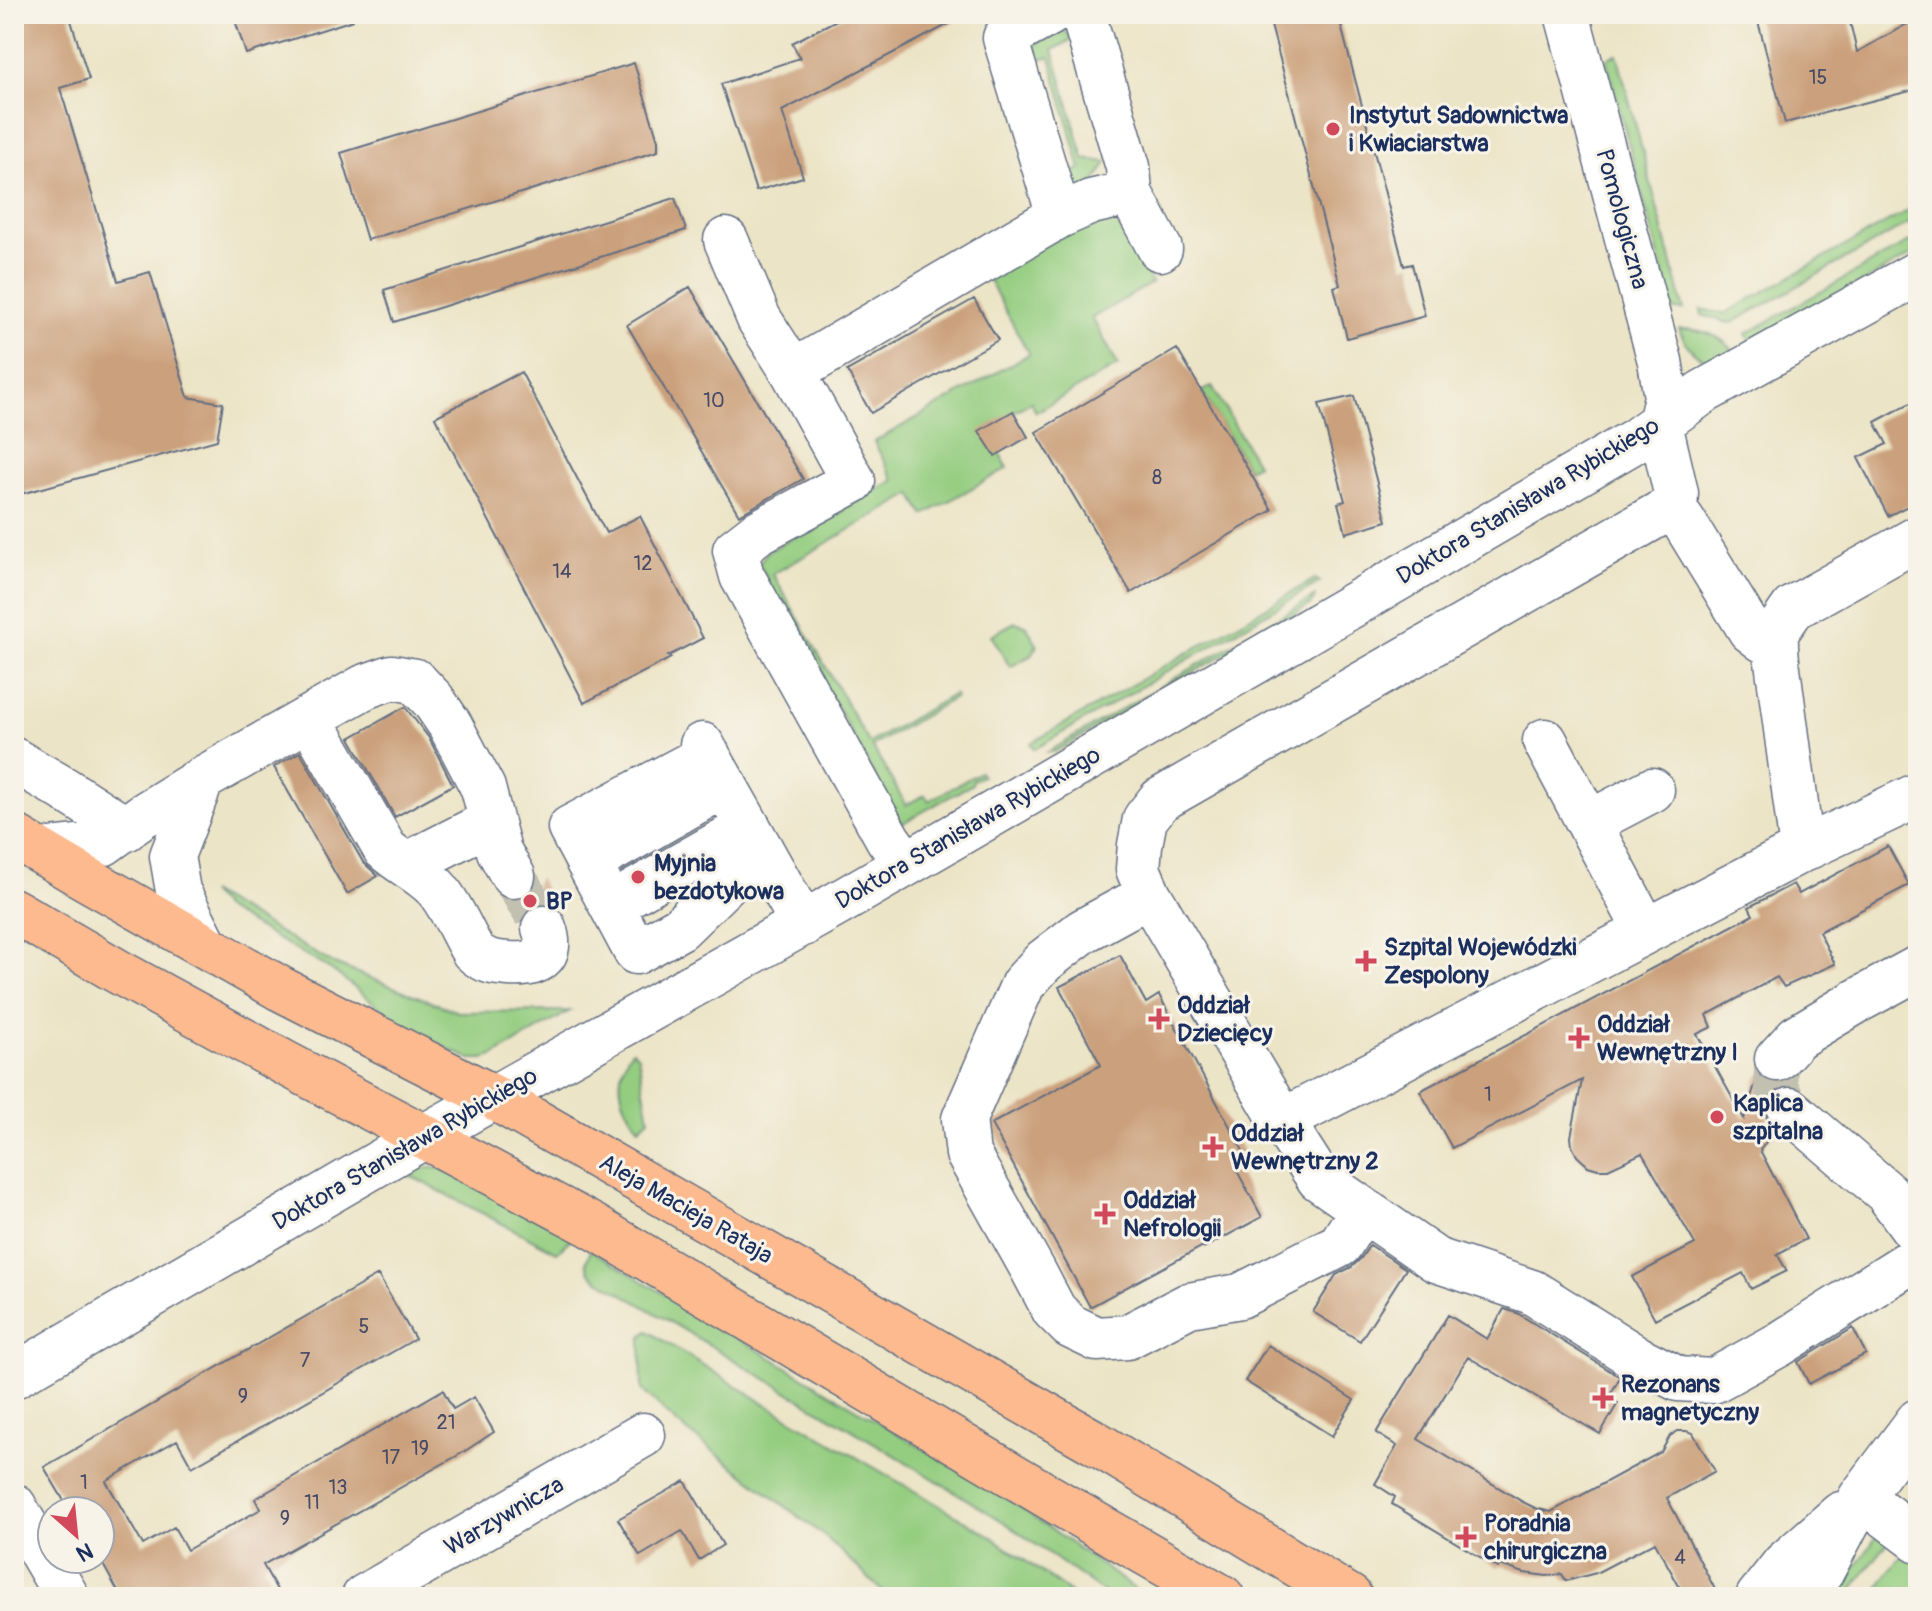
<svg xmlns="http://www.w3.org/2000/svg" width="1932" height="1611" viewBox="0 0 1932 1611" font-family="Pangolin,sans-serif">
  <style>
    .green { fill: #94cd80; stroke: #587e6f; stroke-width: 2 }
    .building { fill: #cba07c }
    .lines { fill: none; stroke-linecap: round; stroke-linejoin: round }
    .minor-tunnel { stroke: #c2c0b1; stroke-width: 44; stroke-dasharray: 44 22; stroke-linecap: butt }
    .minor-casing { stroke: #646e82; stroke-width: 47 }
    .major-casing { stroke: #646e82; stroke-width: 47 }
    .minor { stroke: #fff; stroke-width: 44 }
    .major { stroke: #fcba8e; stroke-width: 44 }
    .poi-dot { fill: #d1495b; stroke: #f7f3e8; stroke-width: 3 }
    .labels { text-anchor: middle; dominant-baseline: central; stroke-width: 6; stroke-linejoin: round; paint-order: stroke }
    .number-label { font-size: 20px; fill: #474b66 }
    .poi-label { font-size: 24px; font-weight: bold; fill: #1b2f5e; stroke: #f7f3e8; text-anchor: start }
    .street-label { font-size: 24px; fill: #1b2f5e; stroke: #f7f3e8 }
  </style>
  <rect width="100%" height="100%" fill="#f7f3e8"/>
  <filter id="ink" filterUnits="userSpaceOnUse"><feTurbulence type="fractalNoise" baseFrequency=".0125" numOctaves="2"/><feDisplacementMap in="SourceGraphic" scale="16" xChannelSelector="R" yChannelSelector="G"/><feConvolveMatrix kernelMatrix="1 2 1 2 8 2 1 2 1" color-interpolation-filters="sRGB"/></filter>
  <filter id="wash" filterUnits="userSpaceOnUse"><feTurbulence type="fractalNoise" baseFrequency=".006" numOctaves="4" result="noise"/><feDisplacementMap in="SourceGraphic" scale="32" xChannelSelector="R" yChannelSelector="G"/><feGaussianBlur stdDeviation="1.8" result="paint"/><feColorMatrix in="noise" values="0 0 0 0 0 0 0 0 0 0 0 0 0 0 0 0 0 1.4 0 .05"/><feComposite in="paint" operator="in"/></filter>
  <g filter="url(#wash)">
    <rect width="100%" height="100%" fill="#ece4c6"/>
    <!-- green -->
    <path class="green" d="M1059,29L1067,32L1073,39L1053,50L1084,159L1107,162L1096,180L1079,191L1060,176L1081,169L1050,57L1030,62V47Z
      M1617,54L1684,310H1673L1606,59Z
      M1918,205V218L1734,322L1729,323L1702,315L1701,309L1724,314Z
      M1099,219L1110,220L1119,226L1152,283L1092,318L1118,365L1036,412L1031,402L985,429L1008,468L924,515L912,494L773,574L869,743L954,694L956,697L872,746L906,805L925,795L929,801L980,772L982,776L973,780L972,784L901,824L759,564L766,553L894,480L874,442L1029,354L985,273Z
      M1918,237V251L1753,344L1746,334Z
      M1679,329C1700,328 1725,336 1736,355C1707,368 1690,356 1679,329Z
      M1212,386L1257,464L1248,469L1202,392Z
      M1315,579L1320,582L1035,749L1031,743Z
      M1316,596L1310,605L1055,752H1048Z
      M1015,622L1026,625L1037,645L1032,655L1010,667L991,635Z
      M209,892L334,964L458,1012L570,1011L493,1056L484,1059H470L414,1033L398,1022L332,970L224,909Z
      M632,1050L638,1056L649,1119L639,1128C620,1103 612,1076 632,1050Z
      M416,1166L443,1169L573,1237L557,1252L403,1172Z
      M591,1250L1014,1503L1146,1597H1110L1007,1524L903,1460L596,1278L590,1273L586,1262Z
      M648,1331L769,1406L988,1534L1076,1597H888L828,1539L679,1425L642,1390L641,1341L642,1336Z
      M1877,1536H1893L1846,1597H1836Z
      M1906,1550L1918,1558V1597H1871Z"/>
    <g id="blocks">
      <!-- building -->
      <path class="building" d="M14,14H69L89,79L60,88L118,281L150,272L188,397L223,403L217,440L14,496Z
        M233,14H352L353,20L246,54Z
        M848,14H968L782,111L803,177L756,191L721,84L800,58L792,43Z
        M1268,14H1338L1404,266L1412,264L1425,316L1347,338L1334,287L1340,285Z
        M1756,14H1848L1857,52L1918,18V89L1785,123Z
        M634,63L658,140V151L367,240L341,153Z
        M675,198L686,230L394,322L384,290Z
        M690,287L803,479L739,515L627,325Z
        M974,299L998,340L871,413L847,371Z
        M1177,349L1272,510L1131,593L1036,432Z
        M521,372L606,533L640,516L703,638L668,656L671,658L584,703L435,417Z
        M1354,396L1387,521L1346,533L1338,503L1345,501L1319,404Z
        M1918,399V501L1888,516L1858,458L1887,444L1875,422Z
        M1013,411L1028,437L995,456L979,431Z
        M405,707L429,738L453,785L395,817L350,738Z
        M300,752L363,862L378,876L347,894L274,767Z
        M1888,846L1909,885L1819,932L1835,964L1784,987L1777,977L1707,1015L1712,1027L1697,1034L1744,1119L1758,1075L1772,1084L1788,1081L1790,1086L1781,1087L1772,1093L1766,1105L1767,1119L1775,1130L1760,1150L1806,1239L1777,1254L1787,1271L1751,1289L1743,1273L1655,1319L1632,1277L1695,1244L1642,1153L1608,1169H1598L1588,1166L1577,1156L1572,1146L1571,1137L1582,1080L1452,1148L1420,1091L1753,915L1749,907L1793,884L1799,894Z
        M538,877L554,906L550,904H537L526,911L520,922L507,899L513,901L526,897L534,889Z
        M1120,955L1146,1003L1159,995L1249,1162L1236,1169L1262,1217L1204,1248L1203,1246L1090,1307L991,1124L1101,1065L1059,987Z
        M1370,1245L1406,1269L1360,1341L1313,1312L1336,1275L1352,1267L1361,1258Z
        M378,1275L415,1339L192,1467L177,1440L106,1481L143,1545L174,1527L187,1550L261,1509L255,1499L443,1390L453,1409L474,1397L494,1432L462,1453L263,1565L281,1597H121L100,1559V1511H70L44,1467Z
        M1504,1309L1517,1313L1620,1377L1609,1397L1618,1403L1600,1434L1468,1357L1418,1439L1523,1502L1535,1508L1551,1512L1661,1452L1670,1436L1678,1431H1686L1693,1433L1715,1471L1667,1498L1719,1597H1685L1655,1542L1596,1573L1566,1581L1562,1574L1547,1576L1524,1573L1500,1565L1498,1568L1392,1504L1395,1497L1375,1484L1397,1446L1376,1433L1448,1315L1487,1339Z
        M1853,1328L1866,1354L1809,1384L1798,1362Z
        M1268,1345L1354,1400L1332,1436L1245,1381Z
        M685,1481L723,1545L699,1560L682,1531L640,1556L618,1519Z"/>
    </g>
  </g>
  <g filter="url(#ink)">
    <use href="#blocks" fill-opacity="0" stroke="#646e82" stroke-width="2"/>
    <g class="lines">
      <!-- minor-tunnel -->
      <path class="minor-tunnel" d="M513,876L544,928
        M1777,1059C1774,1084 1775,1089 1790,1110"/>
      <defs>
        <path id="minor" d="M1049,14L1005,38L1059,216
          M1083,14L1128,167L1130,193
          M1567,14L1660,361L1666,397L1660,424L1676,493L1675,513
          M726,240L759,319L793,372L853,481L757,533L735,550L742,576L888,839L906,864
          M793,372L1059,216L1091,202L1130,193L1160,249
          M1918,538L1793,608L1775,634L1777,661L1802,850L1282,1121L1319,1179L1436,1260L1532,1292L1637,1358L1678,1379L1713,1381L1780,1344L1918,1257
          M310,719L385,849C400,863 419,871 435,887C448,900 463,934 473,951C484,962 495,963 509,964C536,966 555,958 544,928
          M1545,741L1646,931
          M702,745L803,924
          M708,755L570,828L636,952L680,928L761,849
          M14,760L64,789L126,829
          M202,779L172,856L178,891L205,944
          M1589,823L1652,790
          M1802,850L1918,795
          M40,851L103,844L142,816L202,779L364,687L392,677L415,681L433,700L450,725L483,788L499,851L513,876
          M589,863L725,785
          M408,864L490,822
          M1149,895L1138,869L1140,845L1145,819L1160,800L1661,513L1672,512L1682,519L1750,630L1763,640L1776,643
          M611,905L748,827
          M1777,1059L1797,1037L1857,1001L1918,968
          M1790,1110L1887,1193L1918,1235
          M1282,1121L1149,895L1083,931L1044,961L1023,984L964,1119L968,1154L1033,1270L1054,1310L1070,1326L1097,1339L1127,1337L1189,1305L1240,1296L1340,1245L1362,1210
          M14,1376L425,1136L839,903L1353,605L1636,440L1703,392L1918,273
          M1861,1497L1918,1540
          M14,1506L67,1597
          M364,1597L643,1435
          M1758,1597L1784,1564L1841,1514
          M1803,1597L1822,1571L1861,1497L1918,1421"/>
        <path id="major" d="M14,836L82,876L281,989L493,1097L1094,1442L1350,1597
          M14,911L117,971L285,1063L591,1225L1076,1513L1222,1597"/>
      </defs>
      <!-- minor casing -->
      <use href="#minor" class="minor-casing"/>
      <!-- major casing -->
      <use href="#major" class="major-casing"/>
      <!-- minor -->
      <use href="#minor" class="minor"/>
      <!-- major -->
      <use href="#major" class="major"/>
    </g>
  </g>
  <!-- markers -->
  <g class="poi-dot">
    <circle cx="1333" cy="129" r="8"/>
    <circle cx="638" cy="877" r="8"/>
    <circle cx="530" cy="901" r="8"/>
    <path d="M1362 949h8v8h8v8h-8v8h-8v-8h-8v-8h8z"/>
    <path d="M1155 1007h8v8h8v8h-8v8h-8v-8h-8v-8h8z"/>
    <path d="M1575 1026h8v8h8v8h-8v8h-8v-8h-8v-8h8z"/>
    <circle cx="1717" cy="1117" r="8"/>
    <path d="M1209 1135h8v8h8v8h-8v8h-8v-8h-8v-8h8z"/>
    <path d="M1101 1202h8v8h8v8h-8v8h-8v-8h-8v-8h8z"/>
    <path d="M1599 1386h8v8h8v8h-8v8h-8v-8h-8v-8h8z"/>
    <path d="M1462 1525h8v8h8v8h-8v8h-8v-8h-8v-8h8z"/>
  </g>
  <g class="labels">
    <!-- number labels -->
    <g class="number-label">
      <text x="1818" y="77">15</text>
      <text x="714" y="400">10</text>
      <text x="1157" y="477">8</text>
      <text x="643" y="563">12</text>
      <text x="562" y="571">14</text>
      <text x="1488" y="1094">1</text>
      <text x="364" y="1326">5</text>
      <text x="305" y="1360">7</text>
      <text x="243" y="1396">9</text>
      <text x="446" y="1422">21</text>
      <text x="420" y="1448">19</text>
      <text x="391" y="1457">17</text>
      <text x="84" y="1482">1</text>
      <text x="338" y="1487">13</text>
      <text x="312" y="1502">11</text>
      <text x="285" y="1518">9</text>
      <text x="1680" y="1557">4</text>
    </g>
    <!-- poi labels -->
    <g class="poi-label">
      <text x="1349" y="115">Instytut Sadownictwa<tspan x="1349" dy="28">i Kwiaciarstwa</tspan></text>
      <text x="654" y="863">Myjnia<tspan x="654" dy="28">bezdotykowa</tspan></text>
      <text x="546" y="901">BP</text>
      <text x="1384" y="947">Szpital Wojewódzki<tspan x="1384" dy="28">Zespolony</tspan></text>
      <text x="1177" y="1005">Oddział<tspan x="1177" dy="28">Dziecięcy</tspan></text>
      <text x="1597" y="1024">Oddział<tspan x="1597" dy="28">Wewnętrzny I</tspan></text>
      <text x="1733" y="1103">Kaplica<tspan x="1733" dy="28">szpitalna</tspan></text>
      <text x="1231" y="1133">Oddział<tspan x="1231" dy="28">Wewnętrzny 2</tspan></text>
      <text x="1123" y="1200">Oddział<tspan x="1123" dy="28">Nefrologii</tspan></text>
      <text x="1621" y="1384">Rezonans<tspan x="1621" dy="28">magnetyczny</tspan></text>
      <text x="1484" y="1523">Poradnia<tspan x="1484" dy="28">chirurgiczna</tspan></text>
    </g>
    <!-- street labels -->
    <g class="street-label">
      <text transform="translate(1622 219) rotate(75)">Pomologiczna</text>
      <text transform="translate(1528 501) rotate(-31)">Doktora Stanisława Rybickiego</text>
      <text transform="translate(968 828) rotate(-30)">Doktora Stanisława Rybickiego</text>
      <text transform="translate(405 1149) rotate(-30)">Doktora Stanisława Rybickiego</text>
      <text transform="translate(686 1209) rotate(30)">Aleja Macieja Rataja</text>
      <text transform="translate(504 1516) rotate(-30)">Warzywnicza</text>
    </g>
  </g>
  <!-- margin -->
  <rect width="1932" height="1611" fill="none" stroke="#f7f3e8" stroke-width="48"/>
  <!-- north arrow -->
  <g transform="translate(76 1535) rotate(153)"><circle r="38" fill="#f7f3e8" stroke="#9fa5b1" stroke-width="2"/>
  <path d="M0-6L14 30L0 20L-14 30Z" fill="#d1495b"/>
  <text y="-12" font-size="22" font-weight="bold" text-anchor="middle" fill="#1b2f5e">N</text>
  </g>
</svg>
